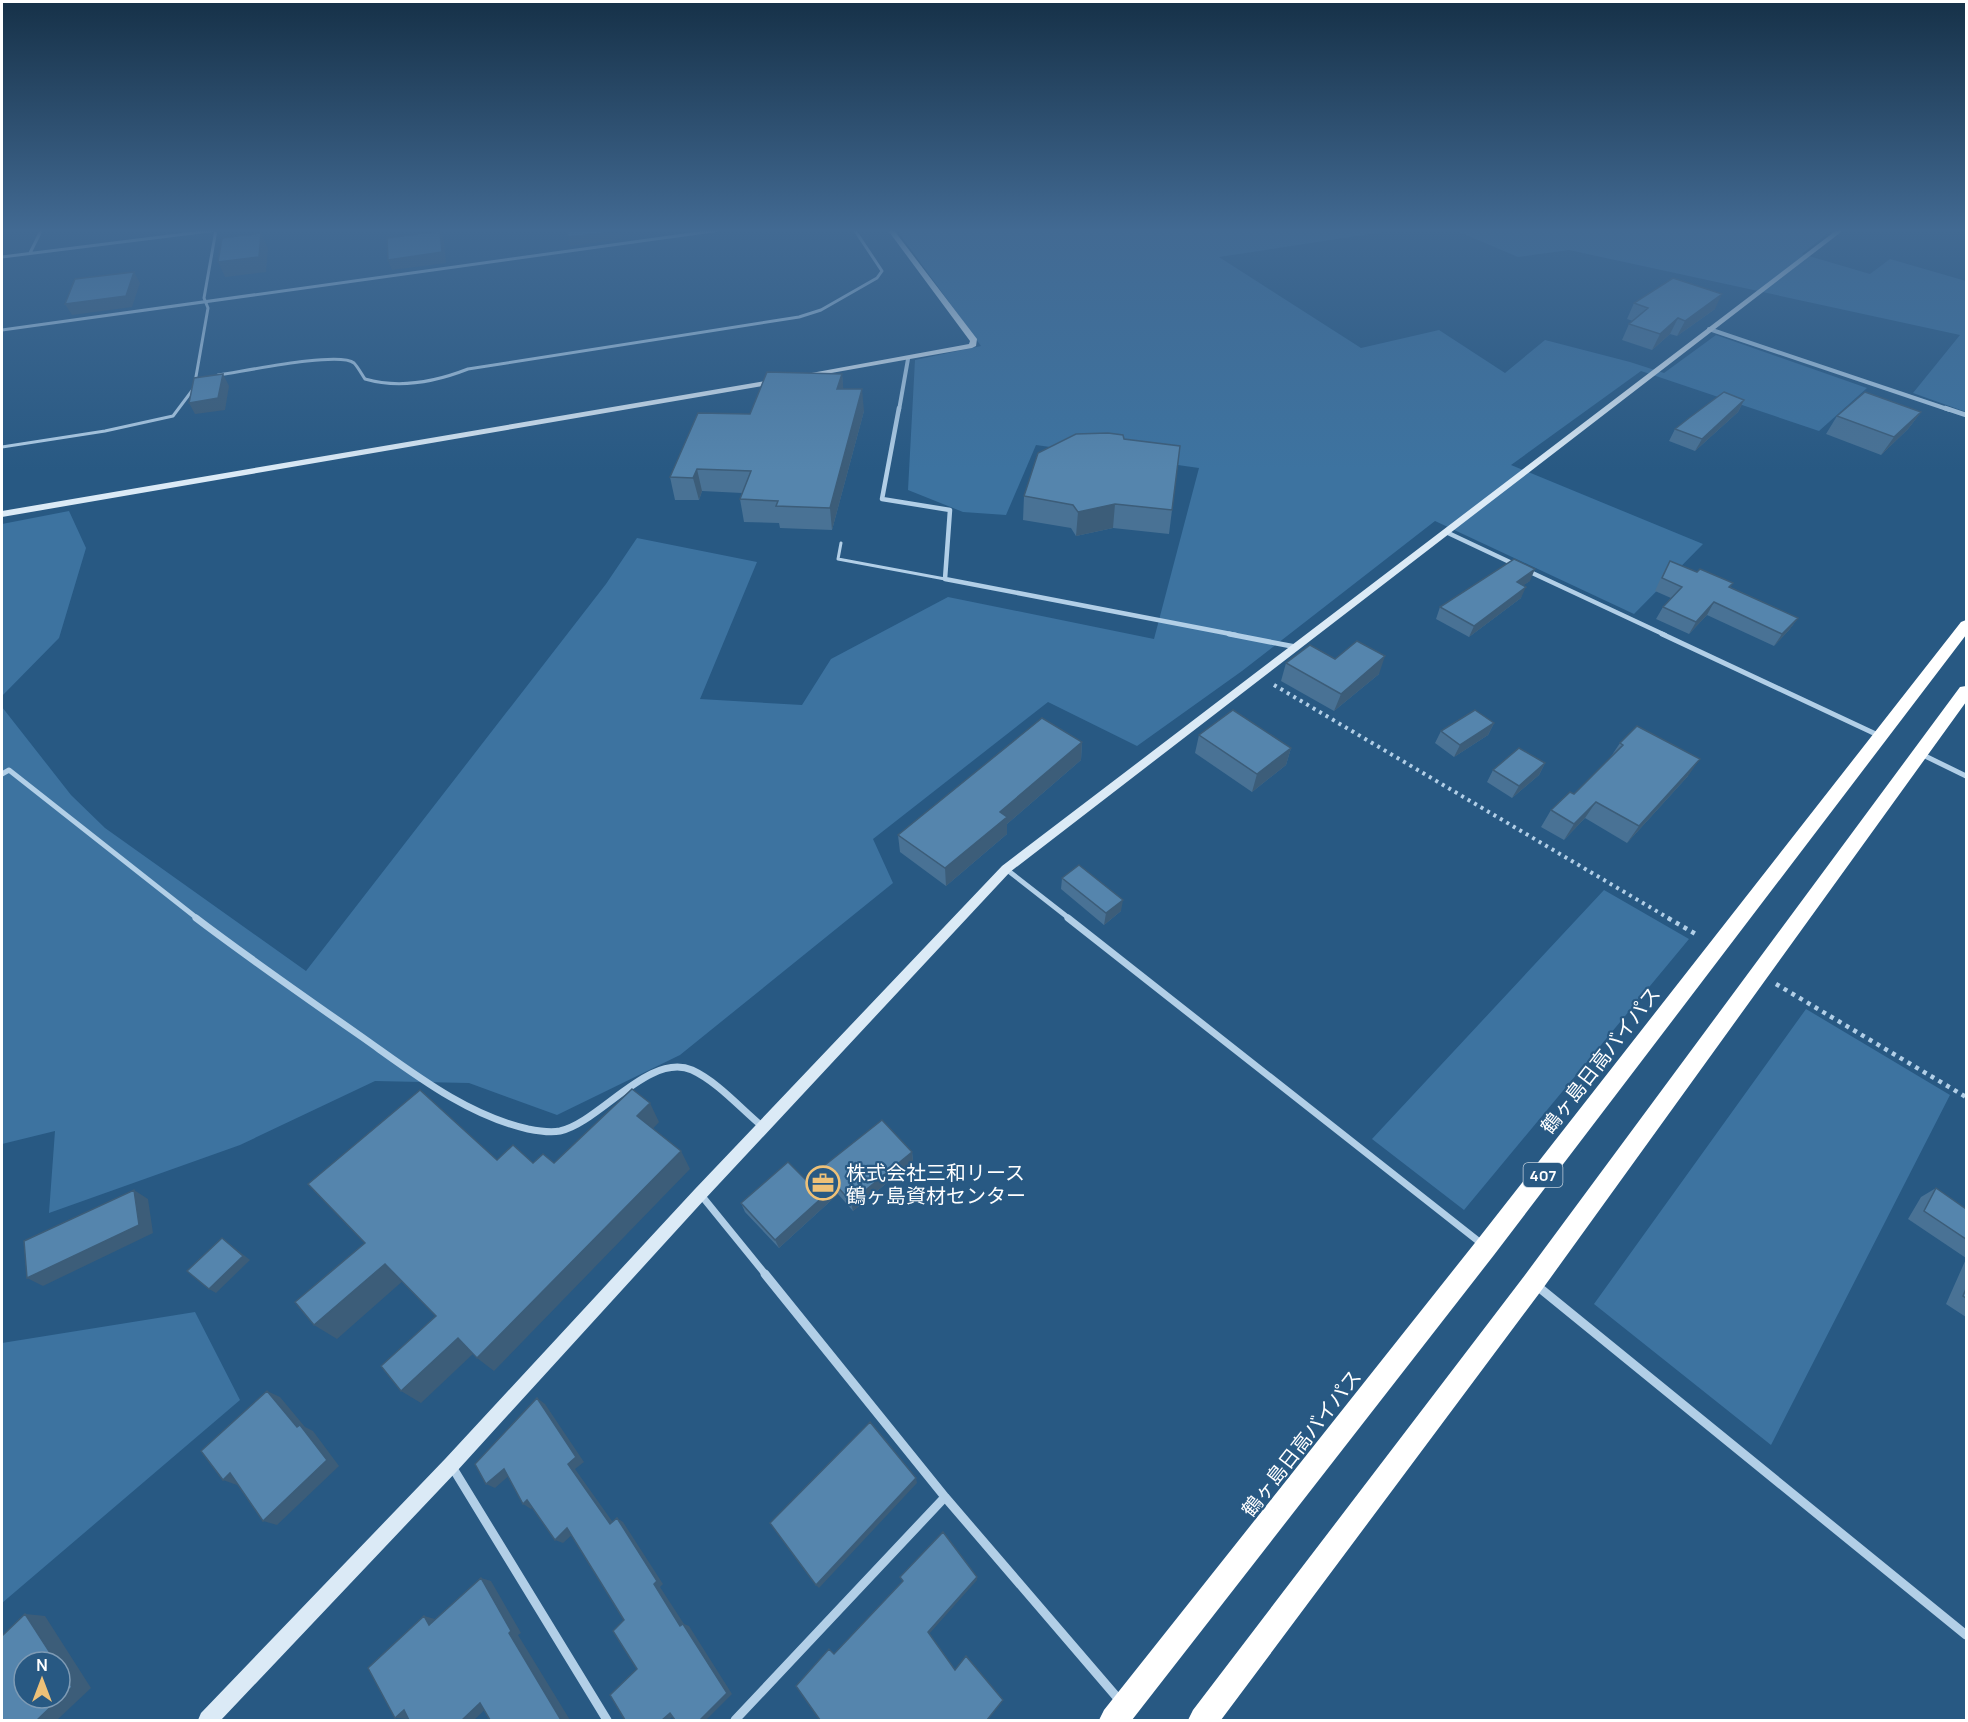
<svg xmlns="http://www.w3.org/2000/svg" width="1968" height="1722" viewBox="0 0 1968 1722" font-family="Manrope,'Noto Sans JP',sans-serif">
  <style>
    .green { fill: #3d73a0 }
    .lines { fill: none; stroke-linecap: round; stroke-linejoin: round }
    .path-far1 { stroke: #b2cfe7; stroke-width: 4; stroke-dasharray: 3 4.5; stroke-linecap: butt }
    .path { stroke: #b2cfe7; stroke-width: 4.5; stroke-dasharray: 4 5; stroke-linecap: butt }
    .lane { stroke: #b2cfe7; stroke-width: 3 }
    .street-far4 { stroke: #b2cfe7; stroke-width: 4 }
    .street-far3 { stroke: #b2cfe7; stroke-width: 4.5 }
    .street-far2 { stroke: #b2cfe7; stroke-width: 5 }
    .street-far1 { stroke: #b2cfe7; stroke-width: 7 }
    .street { stroke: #b2cfe7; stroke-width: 9 }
    .secondary { fill: #dbeaf6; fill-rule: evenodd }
    .highway { fill: #fff; fill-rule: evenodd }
    .wall { fill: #497295 }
    .shaded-wall { fill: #3c5d79 }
    .building { fill: #5585ad; stroke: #3c5d79; stroke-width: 1.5 }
    .labels { text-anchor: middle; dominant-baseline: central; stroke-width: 4.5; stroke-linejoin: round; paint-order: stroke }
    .shield { fill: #285983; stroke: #becdda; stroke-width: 1.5 }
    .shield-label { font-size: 15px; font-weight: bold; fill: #fff }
    .near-street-label { font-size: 20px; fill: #fff; stroke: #285983 }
    .near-poi-label { font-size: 20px; fill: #fff; stroke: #285983; text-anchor: start }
  </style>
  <rect width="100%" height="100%" fill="#285983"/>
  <!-- green -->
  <path class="green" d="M896,229H1402L1219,257L1361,348L1439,330L1505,373L1545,340L1630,362L1664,373L1716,335L1867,388L1819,431L1641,371L1511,465L1703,544L1634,614L1435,521L1242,671L1137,746L1048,702L873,839L893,883L680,1055L557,1115L469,1083L375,1081L240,1145L49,1213L55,1131L2,1144V707L71,795L105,828L306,971L606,584L637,538L757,562L700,699L802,705L831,659L948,597L1154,639L1199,468L1036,445L1006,515L963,512L908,490L915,360L981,346Z
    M1452,229H1833L1802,254L1870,274L1890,259L1966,281V412L1913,393L1960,335L1569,250L1518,257Z
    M69,511L86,548L59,638L2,696V524Z
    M1604,890L1689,939L1464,1210L1372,1139Z
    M1806,1009L1950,1095L1771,1445L1594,1304Z
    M195,1312L240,1400L2,1603V1343Z"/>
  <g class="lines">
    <!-- path-far1 -->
    <path class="path-far1" d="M1274,685L1670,919"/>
    <!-- path -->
    <path class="path" d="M1668,918L1699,936
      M1776,984L1966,1097"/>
    <!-- lane -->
    <path class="lane" d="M30,253L42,229
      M2,257L225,229
      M2,330L727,229
      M218,375C241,372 339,351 354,363C358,367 362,375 365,379C400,389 435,382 468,369L799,317L821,310L877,278L882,271L854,229
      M2,447L105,431L173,416L194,388L208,308L204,298L216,230
      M841,543L838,559L945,579"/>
    <!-- street-far4 -->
    <path class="street-far4" d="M1709,329L1950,410
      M899,410L908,359"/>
    <!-- street-far3 -->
    <path class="street-far3" d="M899,408L882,499L950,510L945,579L1236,635
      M1945,408L1966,415
      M1446,532L1516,565
      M1528,571L1665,635"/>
    <!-- street-far2 -->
    <path class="street-far2" d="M1229,634L1296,647
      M1662,634L1880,736
      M1921,754L1966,776
      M2,774L9,770L198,919
      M1006,869L1070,919"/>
    <!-- street-far1 -->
    <path class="street-far1" d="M196,918C250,959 306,998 362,1037C413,1073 466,1115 528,1129C538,1131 550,1133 560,1131C600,1122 649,1052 692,1070C718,1082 741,1109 763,1127
      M1068,918L1482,1244
      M701,1195L766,1275"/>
    <!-- street -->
    <path class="street" d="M765,1274L945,1497L1121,1702
      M1536,1285L1966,1635
      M451,1465L607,1720
      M735,1720L945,1497"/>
    <!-- secondary -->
    <path class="secondary" d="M887,229H893L977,339L976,346L972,348L803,378L802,376L806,374L969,344L970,341Z
      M1838,229H1845L1010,872L705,1199L457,1471L221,1720H198L201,1713L445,1459L695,1189L1002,866Z
      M777,379H780V383L2,517V511Z"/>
    <!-- highway -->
    <path class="highway" d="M1966,620V635L1494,1255L1132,1720H1099L1104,1710L1478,1239L1961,622Z
      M1966,686V702L1541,1291L1221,1720H1188L1193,1710L1525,1275L1960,687Z"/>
  </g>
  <!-- wall -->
  <path class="wall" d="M1634,303L1715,309L1677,336L1670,334L1652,350L1622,340L1629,324L1633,321L1627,319Z
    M842,374L843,389L864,411L832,530L780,528L779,523L744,522L740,499L742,493L702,491L699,500H675L670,477L750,414Z
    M1744,400L1738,412L1695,451L1669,441L1675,429Z
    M1921,412L1908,429L1881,455L1826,434L1837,416Z
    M1124,439L1172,510L1169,534L1113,528L1076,536L1071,528L1023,520L1024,496Z
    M1670,561L1697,572L1733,583L1730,587L1798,618L1789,630L1774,646L1707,615L1689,634L1656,619L1663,607L1671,598L1655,591L1663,573Z
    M1530,581L1523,585L1521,598L1469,637L1436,619L1440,607Z
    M1335,659L1379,674L1334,711L1281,681L1286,663Z
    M1494,723L1488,735L1454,757L1435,743L1441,731Z
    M1199,735L1291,748L1286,765L1252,792L1195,753Z
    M1082,742L1081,760L1007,824V834L946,886L900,852L898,835Z
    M1620,743L1688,776L1627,843L1585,818L1564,840L1541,827L1551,810L1574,794L1610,758Z
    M1545,763L1539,775L1512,798L1487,782L1493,770Z
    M1062,878L1121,911L1104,925L1061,889Z
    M912,1152L913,1161L853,1211L838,1194L779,1248L745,1212L741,1203L806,1180Z
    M1936,1188L1966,1209V1258L1908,1219L1921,1197Z
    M1966,1259V1317L1946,1304Z"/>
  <!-- shaded-wall -->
  <path class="shaded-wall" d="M440,231L444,241L446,263L392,270L388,260Z
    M619,231L621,239L570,246L568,237Z
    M261,233L268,248L266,272L225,277L218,262Z
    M134,272L140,283L132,307L72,315L65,304Z
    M1722,294L1715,309L1677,336L1685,321Z
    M1678,318L1670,334L1652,350L1660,334Z
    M223,374L229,386L225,410L195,414L189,403Z
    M842,374L844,396L837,389Z
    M862,389L864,411L832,530L830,508Z
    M1744,400L1738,412L1695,451L1702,439Z
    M1921,412L1908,429L1881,455L1894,437Z
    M697,469L702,491L699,500L693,478Z
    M1115,504L1113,528L1076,536L1078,512Z
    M1535,569L1530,581L1512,593L1517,582Z
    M1526,587L1521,598L1469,637L1474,626Z
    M1714,602L1707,615L1689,634L1696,622Z
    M1798,618L1789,630L1774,646L1782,634Z
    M1385,656L1379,674L1334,711L1341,694Z
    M1494,723L1488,735L1454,757L1460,745Z
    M1082,742L1081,760L1007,824V834L946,886L945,868L1000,812Z
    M1291,748L1286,765L1252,792L1257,774Z
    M1700,759L1688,776L1627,843L1639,826Z
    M1545,763L1539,775L1512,798L1519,786Z
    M1596,802L1585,818L1564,840L1574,824Z
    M1123,900L1121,911L1104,925L1106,913Z
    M650,1103L659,1122L648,1134L637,1116Z
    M681,1151L690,1169L494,1371L477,1358Z
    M912,1152L913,1161L853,1211L851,1202Z
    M836,1185L838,1194L779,1248L775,1240Z
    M134,1190L148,1199L153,1233L43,1286L27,1278Z
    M222,1238L250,1260L216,1293L209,1289Z
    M385,1264L405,1279L337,1339L314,1325Z
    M458,1338L475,1352L421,1403L401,1391Z
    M267,1391L280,1397L305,1427L313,1431L339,1466L277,1525L263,1521L297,1427Z
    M537,1398L545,1404L584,1462L575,1469L617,1528L610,1524L568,1464Z
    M504,1469L512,1473L495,1488L486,1484Z
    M230,1473L244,1478L237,1485L223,1480Z
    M916,1478L917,1483L819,1588L816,1585Z
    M527,1500L536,1504L531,1509L523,1504Z
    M617,1518L623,1522L663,1584L660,1587L684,1624L689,1626L732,1694L706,1720H700L680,1626L654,1584Z
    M567,1528L575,1532L563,1543L555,1540Z
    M977,1577V1580L929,1634L928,1632Z
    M481,1578L491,1581L521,1633L518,1635L570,1720H561L509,1633Z
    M25,1614L45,1616L91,1688L57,1720H37L60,1668V1662H56Z
    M424,1616L435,1619L440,1627L429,1625Z
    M480,1703L491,1704L474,1720H462Z
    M404,1710H416L407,1719L395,1718Z
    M670,1713H676L669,1720H662Z"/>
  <!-- building -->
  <path class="building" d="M566,229H618L619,231L568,237Z
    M440,231L442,252L388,260L387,238Z
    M261,233L259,257L218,262L222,238Z
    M134,272L126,296L65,304L75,279Z
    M1673,278L1722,294L1685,321L1678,318L1660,334L1629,324L1648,308L1634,303Z
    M767,372L842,374L837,389H862L830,508L776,506L778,501L740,499L751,471L697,469L693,478L670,477L698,413L750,414Z
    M223,374L218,398L189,403L194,378Z
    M1724,392L1744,400L1702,439L1675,429L1689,418Z
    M1865,392L1921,412L1894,437L1837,416Z
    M1108,433L1123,435L1124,439L1180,446L1172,510L1115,504L1078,512L1073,505L1024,496L1038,453L1076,434Z
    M1514,559L1535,569L1517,582L1526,587L1474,626L1440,607Z
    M1670,561L1697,572L1700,569L1733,583L1729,587L1798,618L1782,634L1714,602L1696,622L1663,607L1682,587L1662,578Z
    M1357,641L1385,656L1341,694L1286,663L1310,645L1335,659Z
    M1233,710L1291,748L1257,774L1199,735Z
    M1475,710L1494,723L1460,745L1441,731Z
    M1042,718L1082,742L1000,812L1007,817L945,868L898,835Z
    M1637,726L1700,759L1639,826L1596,802L1574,824L1551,810L1570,792L1574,794L1623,745L1620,743Z
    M1519,748L1545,763L1519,786L1493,770Z
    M1079,865L1123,900L1106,913L1062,878Z
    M632,1089L650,1103L637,1116L681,1151L477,1358L458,1338L401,1391L381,1366L436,1316L385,1264L314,1325L295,1302L365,1243L308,1184L420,1090L497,1160L513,1145L533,1163L543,1154L554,1163Z
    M882,1120L912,1152L851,1202L836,1185L775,1240L741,1203L788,1162L806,1180Z
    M1936,1188L1966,1209V1239L1924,1211Z
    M134,1190L139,1225L27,1278L24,1241Z
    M222,1238L243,1256L209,1289L187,1271Z
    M1966,1289V1298L1963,1296Z
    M267,1391L297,1427L300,1425L327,1460L263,1521L230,1473L223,1480L201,1451Z
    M537,1398L576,1457L568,1464L610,1524L617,1518L657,1581L654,1584L680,1626L683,1624L727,1693L700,1720H675L670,1713L662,1720H625L610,1695L637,1669L613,1631L624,1620L567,1528L555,1540L527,1500L523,1504L504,1469L486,1484L475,1464Z
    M870,1422L916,1478L816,1585L770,1523Z
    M943,1532L977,1577L928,1632L955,1670L966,1656L1003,1700L987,1720H820L796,1686L829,1649L834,1654L903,1581L900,1577Z
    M481,1578L511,1631L509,1633L561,1720H490L480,1703L462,1720H409L404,1710L395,1718L368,1668L424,1616L429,1625Z
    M25,1614L56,1662H24V1698H60L37,1720H2V1636Z
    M60,1668L72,1687L60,1698Z"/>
  <!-- sky -->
  <linearGradient id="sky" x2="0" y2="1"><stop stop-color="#163148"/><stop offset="0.49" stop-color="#426a93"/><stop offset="1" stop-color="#426a93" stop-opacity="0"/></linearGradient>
  <rect width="1968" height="470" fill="url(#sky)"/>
  <!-- icons -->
  <defs>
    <symbol id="office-ring" viewBox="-11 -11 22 22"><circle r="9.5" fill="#285983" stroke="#eec178" stroke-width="1.5"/><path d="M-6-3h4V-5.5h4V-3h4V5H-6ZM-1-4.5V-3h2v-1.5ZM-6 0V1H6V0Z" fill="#eec178"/></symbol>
  </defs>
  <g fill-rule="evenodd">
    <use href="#office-ring" x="804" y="1164" width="38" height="38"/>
  </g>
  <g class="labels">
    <!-- shield labels -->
    <rect class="shield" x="1523.5" y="1163" width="39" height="24" rx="4.5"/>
    <g class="shield-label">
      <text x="1543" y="1175">407</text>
    </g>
    <!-- near-street labels -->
    <g class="near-street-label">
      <text transform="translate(1600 1060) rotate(-52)">鶴ヶ島日高バイパス</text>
      <text transform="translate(1301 1443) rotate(-52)">鶴ヶ島日高バイパス</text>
    </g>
    <!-- near-poi labels -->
    <g class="near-poi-label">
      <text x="846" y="1172">株式会社三和リース<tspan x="846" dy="23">鶴ヶ島資材センター</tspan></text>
    </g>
  </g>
  <!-- border -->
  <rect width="1968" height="1722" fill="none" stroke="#ffffff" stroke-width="6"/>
  <!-- north arrow -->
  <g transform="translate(42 1680)"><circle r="28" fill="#285983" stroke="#7e9bb5" stroke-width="1.5"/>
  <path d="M0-4.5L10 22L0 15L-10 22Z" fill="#eec178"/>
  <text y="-9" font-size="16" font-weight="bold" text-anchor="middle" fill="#ffffff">N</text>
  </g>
</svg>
